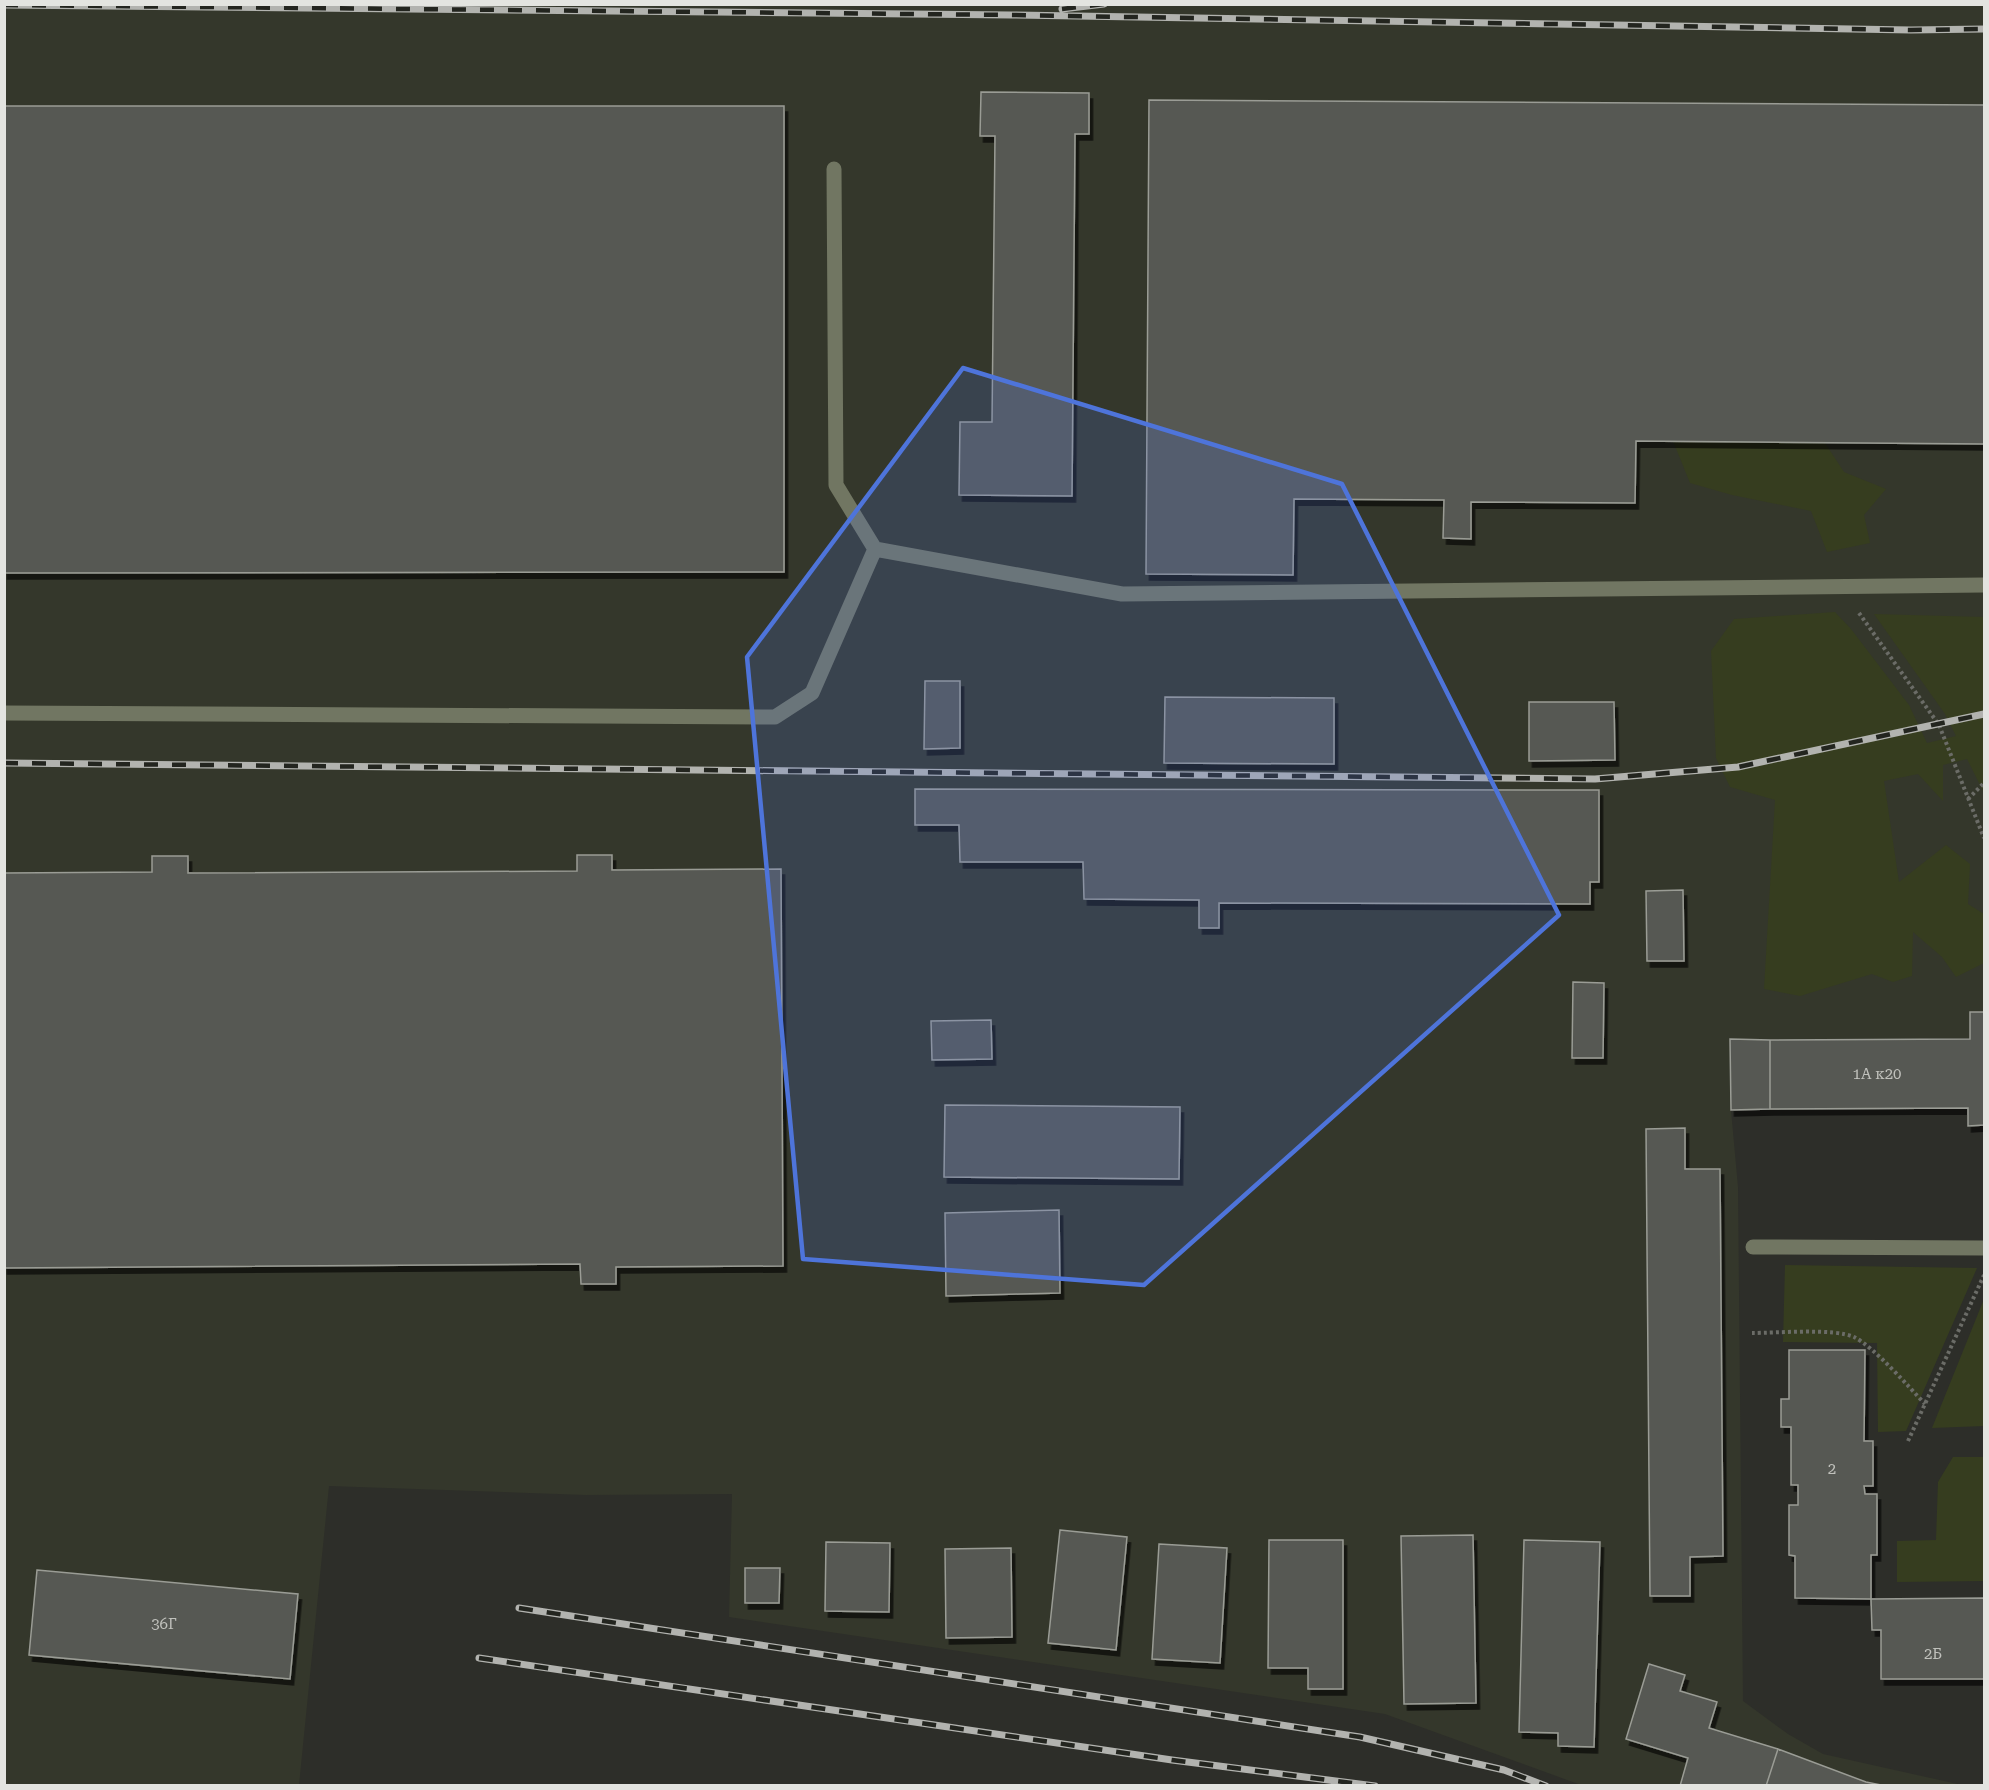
<svg xmlns="http://www.w3.org/2000/svg" width="1989" height="1790" viewBox="0 0 1989 1790" font-family="'Roboto Serif',serif">
  <style>
    .built { fill: #34372b }
    .green { fill: #363d1f }
    .building { fill: #565852; stroke: #9a9c95; stroke-width: 1.5; filter: url(#shadow) }
    .lines { fill: none; stroke-linecap: round; stroke-linejoin: round }
    .path { stroke: #6b6c67; stroke-width: 4; stroke-dasharray: 3 3; stroke-linecap: butt }
    .minor { stroke: #717662; stroke-width: 15 }
    .rail-casing { stroke: #b2b3af; stroke-width: 7 }
    .rail { stroke: #23251f; stroke-width: 4.5; stroke-dasharray: 14; stroke-linecap: butt }
    .marked { fill: #4e74da; fill-opacity: 0.2; stroke: #4e74da; stroke-width: 4.5; stroke-linejoin: round }
    .labels { text-anchor: middle; dominant-baseline: central; stroke-width: 4.5; stroke-linejoin: round; paint-order: stroke }
    .number-label { font-size: 15px; fill: #c0c1bc }
  </style>
  <defs>
    <filter id="shadow"><feDropShadow dx="3.5" dy="6" stdDeviation="0" flood-color="#0009"/></filter>
  </defs>
  <rect width="100%" height="100%" fill="#2d2e29"/>
  <!-- built -->
  <path class="built" d="M5,5H1984V1125L1968,1126L1967,1108L1731,1110L1738,1187L1743,1701L1788,1734L1823,1754L1962,1785H1581L1385,1714L729,1617L732,1494L586,1495L329,1486L299,1785L5,1786Z"/>
  <!-- green -->
  <path class="green" d="M1673,441L1825,443L1844,472L1886,489L1864,515L1870,543L1827,552L1811,511L1732,495L1690,483Z
    M1835,612L1851,629L1909,705L1927,743L1956,736L1945,714L1874,614L1984,617V793L1967,759L1943,765V801L1918,774L1884,781L1899,882L1946,845L1970,864L1968,904L1984,914V963L1956,977L1942,957L1913,932L1912,976L1893,982L1872,974L1800,996L1764,989L1775,800L1730,787L1716,758L1711,651L1734,619Z
    M1785,1265L1977,1268L1906,1431L1878,1432L1877,1343L1783,1342Z
    M1984,1299V1426L1932,1428Z
    M1953,1457H1984V1581L1897,1582V1541L1936,1540L1938,1482Z"/>
  <!-- building -->
  <path class="building" d="M981,92L1089,93V134H1075L1072,496L959,495L960,422H992L995,136H980Z
    M1149,100L1984,105V444L1636,441L1635,503L1471,502V539L1443,538L1444,500L1294,499L1293,575L1146,574Z
    M4,106H784V572L4,573Z
    M925,681H960V748L924,749Z
    M1165,697L1334,698V764L1164,763Z
    M1529,702H1614L1615,760L1529,761Z
    M915,789L1599,790V882H1590V904L1219,903V928H1199V900L1084,899L1083,862H960L959,825H915Z
    M577,855H612V870L781,869L783,1266L616,1267V1284H581L580,1264L4,1268V873L152,872V856H188V873L577,871Z
    M1683,890L1684,961H1647L1646,891Z
    M1573,982L1604,983L1603,1058H1572Z
    M1970,1012H1984V1125L1968,1126V1108L1770,1109V1040L1970,1039Z
    M991,1020L992,1059L932,1060L931,1021Z
    M1730,1039L1770,1040V1109L1731,1110Z
    M945,1105L1180,1107L1179,1179L944,1177Z
    M1685,1128V1169H1720L1723,1556L1690,1557V1596H1650L1646,1129Z
    M1059,1210L1060,1293L946,1296L945,1213Z
    M1789,1350H1865L1864,1441H1873V1486H1864L1865,1494H1877V1555H1871V1599L1795,1598V1556L1789,1555V1505H1798V1485H1791V1427H1781V1399H1789Z
    M1060,1530L1127,1537L1116,1650L1048,1643Z
    M1473,1535L1476,1703L1404,1704L1401,1536Z
    M1269,1540H1343V1689H1308V1668H1268Z
    M1524,1540L1600,1542L1594,1747L1558,1746V1733L1519,1732Z
    M826,1542L890,1543L889,1612L825,1611Z
    M1159,1544L1227,1548L1220,1663L1152,1659Z
    M1011,1548L1012,1637L946,1638L945,1549Z
    M745,1568H780L779,1603H745Z
    M37,1570L298,1594L290,1679L29,1655Z
    M1984,1598V1679H1881V1630H1872L1871,1599Z
    M1649,1664L1685,1675L1680,1691L1717,1702L1709,1728L1778,1749L1766,1786H1680L1688,1758L1626,1739Z
    M1778,1749L1866,1782L1886,1786H1766Z"/>
  <g class="lines">
    <!-- path -->
    <path class="path" d="M1859,613L1939,725L1984,838
      M1968,799L1984,783
      M1752,1333C1777,1333 1834,1328 1854,1337C1874,1347 1909,1387 1925,1404
      M1908,1441L1984,1275"/>
    <!-- minor -->
    <path class="minor" d="M834,169L836,485L875,549L1122,594L1984,585
      M4,713L775,717L812,693L875,549
      M1753,1247L1984,1248"/>
    <defs>
      <path id="rail" d="M4,5L1011,15L1911,30L1984,29
        M1062,9L1104,4
        M4,763L1595,779L1738,767L1984,714
        M519,1608L1360,1737L1504,1770L1546,1786
        M479,1658L1172,1760L1375,1786"/>
    </defs>
    <!-- rail casing -->
    <use href="#rail" class="rail-casing"/>
    <!-- rail -->
    <use href="#rail" class="rail"/>
  </g>
  <!-- marked area -->
  <path class="marked" d="M963,368L1342,484L1559,915L1144,1285L803,1259L747,657Z"/>
  <g class="labels">
    <!-- number labels -->
    <g class="number-label">
      <text x="1877" y="1074">1А к20</text>
      <text x="1832" y="1469">2</text>
      <text x="164" y="1624">36Г</text>
      <text x="1933" y="1654">2Б</text>
    </g>
  </g>
  <!-- border -->
  <rect width="1989" height="1790" fill="none" stroke="#e3e4e0" stroke-width="12"/>
</svg>
